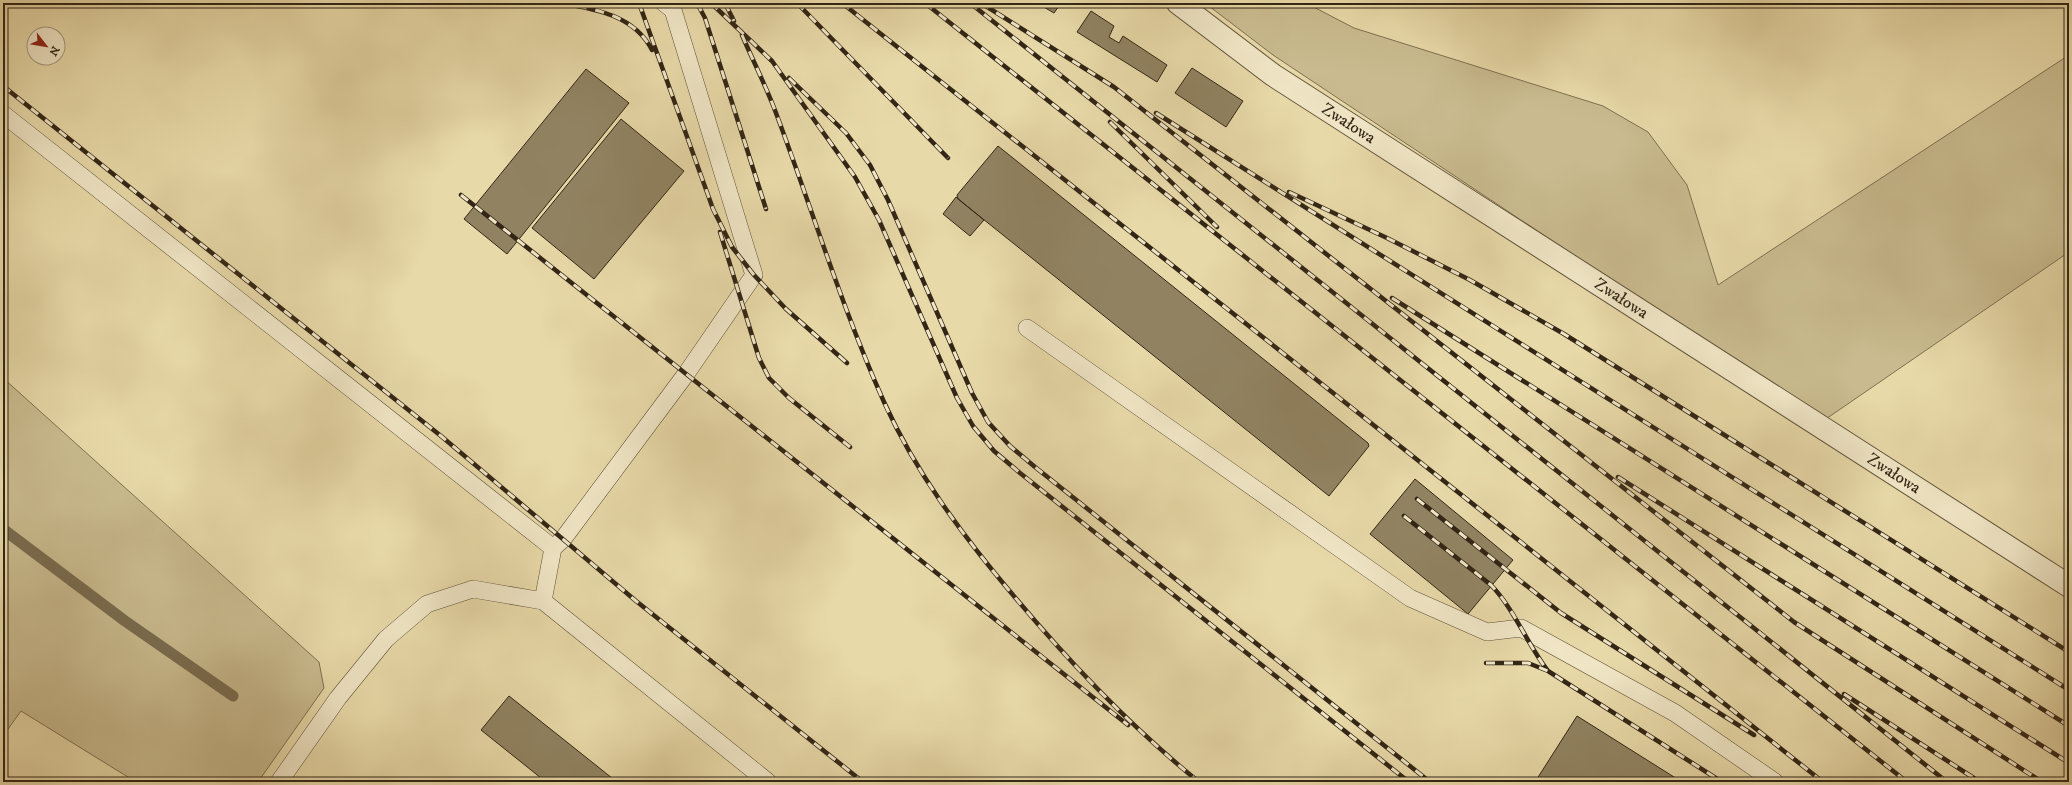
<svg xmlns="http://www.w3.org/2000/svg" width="2072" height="785" viewBox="0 0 2072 785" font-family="'IM FELL DW Pica',serif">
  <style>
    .green { fill: #c9bb8f; stroke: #7e7052 }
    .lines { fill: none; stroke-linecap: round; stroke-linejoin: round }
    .stream { stroke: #7a6d50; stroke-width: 11 }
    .building { fill: #918362; stroke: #332616 }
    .service-casing { stroke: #60533a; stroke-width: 18 }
    .minor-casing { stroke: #60533a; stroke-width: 24 }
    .service { stroke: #f0e6c6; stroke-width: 17 }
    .minor { stroke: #f0e6c6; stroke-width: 22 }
    .rail-casing { stroke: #332616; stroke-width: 4.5 }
    .rail { stroke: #f0e6c6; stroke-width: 3; stroke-dasharray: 9; stroke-linecap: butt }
    .labels { text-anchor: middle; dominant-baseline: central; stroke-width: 4; stroke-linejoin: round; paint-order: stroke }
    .street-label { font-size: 17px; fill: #332616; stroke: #f0e6c6 }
  </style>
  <rect width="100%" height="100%" fill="#e8d9a8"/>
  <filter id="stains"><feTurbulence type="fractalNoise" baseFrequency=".005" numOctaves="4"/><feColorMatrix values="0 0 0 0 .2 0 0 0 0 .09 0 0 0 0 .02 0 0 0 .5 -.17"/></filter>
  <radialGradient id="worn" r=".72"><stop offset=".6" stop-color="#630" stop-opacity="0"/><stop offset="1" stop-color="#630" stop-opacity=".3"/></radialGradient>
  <!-- green -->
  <path class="green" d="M1205,3H1306L1354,28L1603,106L1648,132L1687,185L1718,285L2069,55V252L1823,421L1273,55Z
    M3,378L319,662L324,688L258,782H136L21,711L3,736Z"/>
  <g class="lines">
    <!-- stream -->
    <path class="stream" d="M3,529L125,621L233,696"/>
  </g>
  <!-- building -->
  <path class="building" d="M1037,3H1061L1054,13Z
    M1091,11L1114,26L1109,37L1119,43L1123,36L1167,65L1157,82L1077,32Z
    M1192,68L1243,101L1226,127L1175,93Z
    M586,69L629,103L507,254L464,219Z
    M621,119L684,171L594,279L532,228Z
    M998,146L1368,443L1369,446L1329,496L958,199L957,195Z
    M956,197L984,220L970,236L943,214Z
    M1415,479L1513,560L1468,614L1370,534Z
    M509,696L617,782H546L481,730Z
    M1577,716L1682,782H1535Z"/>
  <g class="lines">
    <defs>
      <path id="service" d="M3,114L553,548L543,601
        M1027,328L1410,598L1487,632L1521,628L1675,713L1775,782
        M553,548L563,539L686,374L754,275L673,10L664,3
        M279,782L338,698L386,639L427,604L473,589L543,601L768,782"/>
      <g id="minor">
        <path id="s1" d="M1178,3L1273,75L2069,586"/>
      </g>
    </defs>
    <!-- service casing -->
    <use href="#service" class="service-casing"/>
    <!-- minor casing -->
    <use href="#minor" class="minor-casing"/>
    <!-- service -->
    <use href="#service" class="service"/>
    <!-- minor -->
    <use href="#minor" class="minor"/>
    <defs>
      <path id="rail" d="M560,3C595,9 634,15 652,50
        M639,3L713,209L732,247L754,275L786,309L847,363
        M697,3L705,18L766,209
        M711,3L772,61L855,177L879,220L957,398L973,426L994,451L1020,473L1409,782
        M725,3L734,21
        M797,3L948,158
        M842,3L1823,782
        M925,3L1907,782
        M970,3L1947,782
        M981,3L1114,87L1794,622L2042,782
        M742,35C753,61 766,86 776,113C812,209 842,308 884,402C916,473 963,536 1013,595C1069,662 1131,727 1199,782
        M789,78L846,133L870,165L888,200L972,393L988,422L1010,446L1035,467L1430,782
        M3,86L441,436L636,601L863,782
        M1156,113L2069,690
        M1110,122L1217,227
        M1289,192L1387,238L1470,280L1564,334L2069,652
        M461,195L1128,725
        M720,232L759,358L769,378L789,398L850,447
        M1392,298L2069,726
        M1618,477L2069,763
        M1417,499L1561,613L1754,735
        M1404,516L1491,585C1515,610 1527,644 1548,671
        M1486,663H1528L1548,671L1722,782
        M1844,694L1980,782"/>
    </defs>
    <!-- rail casing -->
    <use href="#rail" class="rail-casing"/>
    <!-- rail -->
    <use href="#rail" class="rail"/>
  </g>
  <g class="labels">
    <!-- street labels -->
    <g class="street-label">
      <text stroke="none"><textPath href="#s1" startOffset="209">Zwałowa</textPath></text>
      <text stroke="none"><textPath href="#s1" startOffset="533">Zwałowa</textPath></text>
      <text stroke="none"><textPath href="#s1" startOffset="857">Zwałowa</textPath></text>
    </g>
  </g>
  <!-- margin -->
  <rect width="2072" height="785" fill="none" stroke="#e8d9a8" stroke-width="16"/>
  <rect x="4" y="4" width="2064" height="777" fill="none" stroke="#332616" stroke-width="2"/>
  <rect x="8" y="8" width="2056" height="769" fill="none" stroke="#332616"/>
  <!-- north arrow -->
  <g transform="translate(46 46) rotate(121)"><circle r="19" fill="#f0e6c6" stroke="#a49980"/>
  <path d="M0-3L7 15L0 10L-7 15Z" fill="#8f2418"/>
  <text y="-6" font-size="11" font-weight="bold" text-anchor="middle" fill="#332616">N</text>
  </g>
  <rect width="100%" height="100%" filter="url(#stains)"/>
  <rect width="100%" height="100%" fill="url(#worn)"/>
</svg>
